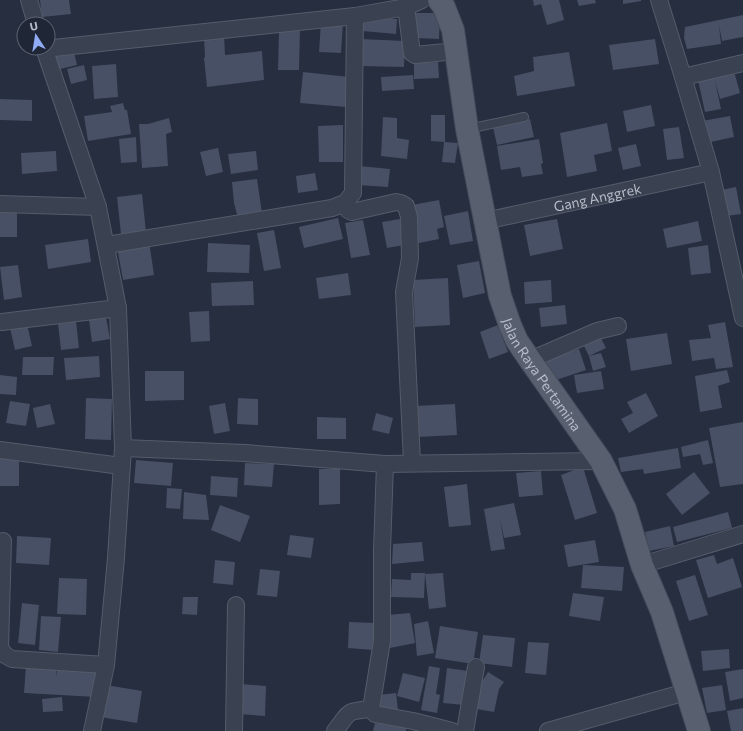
<svg xmlns="http://www.w3.org/2000/svg" width="743" height="731" viewBox="0 0 743 731" font-family="Commissioner,sans-serif">
  <style>
    .building { fill: #475064 }
    .lines { fill: none; stroke-linecap: round; stroke-linejoin: round }
    .lane-casing { stroke: #555c6a; stroke-width: 10 }
    .street-casing { stroke: #555c6a; stroke-width: 18 }
    .primary-casing { stroke: #444a59; stroke-width: 24 }
    .lane { stroke: #3a4150; stroke-width: 8 }
    .street { stroke: #3a4150; stroke-width: 16 }
    .primary { stroke: #586070; stroke-width: 22 }
    .labels { text-anchor: middle; dominant-baseline: central; stroke-width: 3; stroke-linejoin: round; paint-order: stroke }
    .street-label { font-size: 14px; fill: #b7bcca; stroke: #1f2635 }
  </style>
  <rect width="100%" height="100%" fill="#262e40"/>
  <!-- building -->
  <path class="building" d="M40,0H69L71,14L42,17Z
    M533,0H559L564,20L547,25L541,4L534,6Z
    M577,0H595L596,3L579,6Z
    M623,0H641V1L623,4Z
    M416,13H440L439,39L415,38Z
    M743,15V37L722,41L719,25L721,44L687,49L684,38L685,27Z
    M363,17L397,19L396,34L362,31Z
    M321,21L343,23L341,53L319,52Z
    M279,29H300L299,70H278Z
    M224,34L225,55L262,51L264,80L207,87L204,58L205,57L204,36Z
    M361,39L405,41L404,67L360,66Z
    M655,39L659,64L613,70L609,45Z
    M73,48L77,65L56,70L52,53Z
    M569,52L575,86L517,96L514,76L534,71L533,57Z
    M438,62L439,78L414,79V63Z
    M116,64L118,97L94,99L92,66Z
    M84,65L87,80L71,84L67,69Z
    M734,71L740,93L720,99L715,81L721,109L705,112L698,80Z
    M303,72L349,77L346,107L300,103Z
    M413,75L414,89L382,91L381,77Z
    M0,99L32,100V121L0,120Z
    M123,103L125,110H127L131,134L88,141L84,116L112,112L110,106Z
    M651,105L655,126L627,132L623,111Z
    M431,115H445V142L431,141Z
    M730,116L734,137L706,143L702,121Z
    M383,117L397,118V138L409,140L407,159L381,156Z
    M169,118L172,132L166,134L168,166L142,168L139,124H148Z
    M530,119L534,137L497,145L493,127Z
    M607,123L612,151L594,155L597,171L567,177L560,133Z
    M343,125V162H319L318,126Z
    M679,127L684,158L667,160L663,129Z
    M136,137L137,162L121,163L119,139Z
    M539,139L543,163L541,164L543,174L522,177L520,167L501,170L497,146Z
    M444,142L458,143L455,163L442,162Z
    M636,144L641,166L623,170L618,148Z
    M218,148L223,172L206,176L200,152Z
    M56,151L57,171L22,174L21,153Z
    M256,151L258,170L231,174L228,154Z
    M359,166L390,169L388,187L358,185Z
    M315,173L318,190L298,193L296,176Z
    M257,179L262,213L238,218L234,203L232,182Z
    M736,187L741,214L726,216L721,190Z
    M142,194L146,232L121,234L117,197Z
    M439,200L444,227L437,229L439,239L414,244L412,205Z
    M0,208H17V237H0Z
    M468,211L473,241L450,245L444,216Z
    M338,218L343,239L304,248L299,227Z
    M400,219L404,245L387,248L382,222Z
    M557,219L563,249L530,256L524,225Z
    M363,220L370,255L351,258L345,223Z
    M698,221L702,241L667,248L663,229Z
    M274,230L281,268L264,271L257,233Z
    M88,239L91,262L48,269L45,245Z
    M149,241L154,275L123,280L117,247Z
    M208,243L250,245L249,273L207,272Z
    M708,245L711,273L691,275L688,248Z
    M479,261L485,293L463,298L457,265Z
    M18,265L22,297L4,300L0,267Z
    M348,273L351,295L319,299L316,278Z
    M448,278L450,325L415,327L413,280Z
    M551,280L552,302L525,304L524,282Z
    M253,281L254,305L212,306L211,283Z
    M565,305L567,324L541,327L539,308Z
    M209,311L210,341L191,342L189,312Z
    M106,317L110,339L92,342L89,320Z
    M76,321L79,348L61,350L58,324Z
    M725,322L733,367L716,369L714,358L692,361L689,340L711,338L708,325Z
    M27,324L32,346L15,350L10,328Z
    M498,325L508,352L489,359L480,332Z
    M667,333L672,364L631,371L626,339Z
    M601,338L606,348L589,356L601,353L606,367L593,371L589,356L584,346Z
    M579,349L586,370L553,381L545,361Z
    M99,356L100,377L66,380L64,358Z
    M23,357H54L53,375H22Z
    M727,370L730,382L718,386L722,408L700,412L695,376Z
    M145,371H184V400L145,401Z
    M601,371L604,389L577,393L574,375Z
    M0,375L17,377L16,395L0,394Z
    M646,393L658,416L629,433L621,419L633,413L627,402Z
    M86,398L112,399L111,440L85,439Z
    M238,398L258,399V425L237,424Z
    M10,401L30,404L26,426L6,423Z
    M225,403L230,431L214,434L209,406Z
    M50,404L55,424L37,428L33,408Z
    M455,404L457,435L417,437L415,406Z
    M376,413L393,418L389,434L372,430Z
    M317,417L346,418V439H317Z
    M743,422V484L720,487L709,428Z
    M708,440L713,463L703,465L700,454L683,457L681,447Z
    M678,448L681,468L644,474L643,469L621,472L618,458Z
    M0,453H19V486H0Z
    M136,460L173,463L171,486L134,483Z
    M245,463L274,464L272,487L244,485Z
    M583,467L597,513L575,520L561,475Z
    M319,469H340V504L319,505Z
    M541,471L543,495L519,497L516,473Z
    M694,472L710,493L682,515L666,494Z
    M211,476L238,478L237,497L210,495Z
    M467,484L471,525L449,527L444,487Z
    M167,488L182,489L180,509L166,508Z
    M184,492L206,495L209,520L183,519Z
    M514,503L521,535L504,538L500,519L505,549L491,551L484,509Z
    M220,505L250,516L240,542L211,530Z
    M728,512L732,528L677,542L673,527Z
    M670,526L674,546L649,551L645,532Z
    M290,535L314,538L311,558L287,555Z
    M17,536L51,538L49,565L16,563Z
    M595,540L599,562L568,567L564,545Z
    M422,542L424,561L392,564L393,544Z
    M714,555L717,564L733,558L742,587L708,598L696,560Z
    M215,560L235,562L233,585L213,583Z
    M583,565L624,567L622,591L581,588Z
    M260,569L280,571L277,597L257,595Z
    M411,573H425L424,598L391,597L392,579L411,580Z
    M443,573L446,607L429,609L425,574Z
    M695,575L708,615L689,621L676,581Z
    M59,578L87,579L86,615L57,614Z
    M573,593L604,597L600,621L569,616Z
    M183,597H198L197,615L182,614Z
    M22,603L39,605L35,645L18,643Z
    M410,613L415,643L390,648L387,615Z
    M41,616L61,617L58,652L39,650Z
    M428,621L434,653L417,656L414,624Z
    M349,622L375,623L373,650L348,648Z
    M440,626L478,632L473,664L435,658Z
    M483,635L515,638L512,667L479,663Z
    M528,642L549,643L546,675L525,673Z
    M729,649L730,668L703,671L701,651Z
    M26,665H56V677L57,669L98,671L96,697L24,693Z
    M429,666L440,668L436,694L440,695L437,713L421,710Z
    M447,668L468,671L464,705L443,703Z
    M743,669V698L730,701L725,672Z
    M488,672L504,682L499,689L494,712L476,709L480,685Z
    M403,673L425,678L419,702L397,696Z
    M240,684L266,686L265,716L238,714Z
    M106,685L142,691L137,723L100,717Z
    M722,685L726,710L707,713L702,688Z
    M396,693L398,710L380,713L378,695Z
    M62,697L63,711L43,712L42,699Z
    M743,708V731H731L727,711Z
    M375,723L406,728V731H373Z"/>
  <g class="lines">
    <defs>
      <path id="lane" d="M468,129L524,117"/>
      <g id="street">
        <path d="M29,0L36,24"/>
        <path d="M659,0L683,77L711,172L743,318"/>
        <path d="M406,7L412,53L415,55L456,51"/>
        <path d="M44,48L98,207L118,308L123,448L116,558L106,665L92,731"/>
        <path d="M44,49L355,16L406,7L422,0"/>
        <path d="M683,77L743,63"/>
        <path d="M345,203L348,210L352,212L396,202L401,203L406,206L409,217L410,258L404,292L412,462"/>
        <path d="M0,204L98,207"/>
        <path id="s1" d="M485,221L711,172"/>
        <path d="M107,245L332,208L345,203L353,193L355,16"/>
        <path d="M2,322L118,308"/>
        <path d="M530,360L597,331L618,326"/>
        <path d="M123,448L245,453L385,464L601,461"/>
        <path d="M0,450L121,466"/>
        <path d="M385,464L382,551V641L371,709L375,714L413,721L452,731"/>
        <path d="M642,565L743,534"/>
        <path d="M0,648L5,655L12,659L106,665"/>
        <path d="M0,648L3,541"/>
        <path d="M234,731L236,605"/>
        <path d="M335,731C350,712 345,711 371,709"/>
        <path d="M465,731L476,667"/>
        <path d="M548,731L686,692"/>
      </g>
      <g id="primary">
        <path id="s2" d="M439,0L444,7L453,30L467,129L500,296L510,325L517,341L530,360L601,461L625,509L642,565L662,612L699,731"/>
      </g>
    </defs>
    <!-- lane casing -->
    <use href="#lane" class="lane-casing"/>
    <!-- street casing -->
    <use href="#street" class="street-casing"/>
    <!-- primary casing -->
    <use href="#primary" class="primary-casing"/>
    <!-- lane -->
    <use href="#lane" class="lane"/>
    <!-- street -->
    <use href="#street" class="street"/>
    <!-- primary -->
    <use href="#primary" class="primary"/>
  </g>
  <g class="labels">
    <!-- street labels -->
    <g class="street-label">
      <text stroke="none"><textPath href="#s1" startOffset="115">Gang Anggrek</textPath></text>
      <text stroke="none"><textPath href="#s2" startOffset="393">Jalan Raya Pertamina</textPath></text>
    </g>
  </g>
  <!-- north arrow -->
  <g transform="translate(36 36) rotate(348)"><circle r="19" fill="#1f2635" stroke="#5c6271"/>
  <path d="M0-3L7 15L0 10L-7 15Z" fill="#90acf6"/>
  <text y="-6" font-size="11" font-weight="bold" text-anchor="middle" fill="#b7bcca">U</text>
  </g>
</svg>
